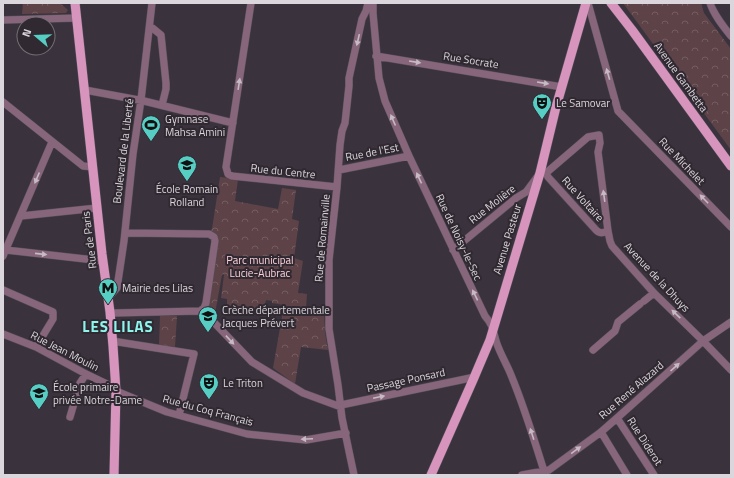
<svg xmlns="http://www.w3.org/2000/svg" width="734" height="478" viewBox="0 0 734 478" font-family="'Titillium Web',sans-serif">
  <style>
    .park { fill: url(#park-crowns) }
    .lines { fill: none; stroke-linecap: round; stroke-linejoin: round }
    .minor-casing { stroke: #57505a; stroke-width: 8 }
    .major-casing { stroke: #57505a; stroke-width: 10 }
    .minor { stroke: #87667b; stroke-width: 7 }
    .major { stroke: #d795be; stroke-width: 9 }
    .oneway { fill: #c6bac4 }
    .labels { text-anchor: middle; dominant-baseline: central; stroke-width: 4; stroke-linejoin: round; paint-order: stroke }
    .street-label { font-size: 11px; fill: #dbd6dc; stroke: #302932 }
    .poi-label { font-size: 11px; fill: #dbd6dc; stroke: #302932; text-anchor: start }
    .park-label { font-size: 11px; fill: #fdd2d9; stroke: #302932 }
    .district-label { font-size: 15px; font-weight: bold; letter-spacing: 1px; fill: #8cf6ec; stroke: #302932 }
  </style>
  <defs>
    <pattern id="park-crowns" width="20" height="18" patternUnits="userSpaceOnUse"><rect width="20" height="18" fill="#5d4247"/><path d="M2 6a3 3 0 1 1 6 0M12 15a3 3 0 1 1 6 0" fill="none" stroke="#745d61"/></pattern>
  </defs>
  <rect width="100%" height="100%" fill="#3a333d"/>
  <!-- park -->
  <path class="park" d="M23,3H60L68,10L66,13L22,14Z
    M623,3H701L704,13L731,49V150Z
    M220,177L238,179L235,201L278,209L282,188L296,190L292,219L299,221L294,258L303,261L298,293L307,294L306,308L324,310L325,332L328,350L301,347L295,384L273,368L284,305L272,303V301L266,300L263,312L227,305V299L221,298L224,275L223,274L222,275L214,319L205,311L217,234H214L210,231L212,229Z
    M160,316H177L175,347L159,345V344Z"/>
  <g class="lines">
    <defs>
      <path id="minor" d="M251,3L226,167L228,174L232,176L337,187
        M373,3V13L379,78L385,101L409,156L485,316C494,326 493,333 497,344C501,355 507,365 511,375C524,406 534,439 544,471L546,475
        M588,3L618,111L731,227
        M710,3C714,15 723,26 731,36
        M3,20L77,18
        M150,26L161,35L166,83V89L162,105
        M376,56L562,87
        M85,90L144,101L233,123
        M3,102L83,166L93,167
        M339,170L409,156
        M546,173L548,177L596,230C600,234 603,233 608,231
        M21,216L97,208
        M125,233L209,234L214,237L215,241L206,303L204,308L200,311
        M3,249L6,250L103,261
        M453,250L516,198L526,192L540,173H546L588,137L599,135L600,143L598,152L608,231L610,241L612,246L654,293L701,339L731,370
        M3,256L52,142
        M3,290L53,312V319L36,347
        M108,298L117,288L124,241L133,154L141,100L152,3
        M644,301L654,293
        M110,312L114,313L200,311L204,312L252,362L303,393L341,407
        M3,334L36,347L86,374L109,385L116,391L167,412L247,434L306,440L346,433
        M112,341L194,354L179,415
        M593,350L615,331L618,322L640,304
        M341,405L475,377
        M70,417L80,383L86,374
        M617,418L654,475
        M601,432L627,475
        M354,475L342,418L338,385L329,329V260L337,187L340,145L342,131L345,123L349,86V78L362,19L366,11L368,3
        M522,475L544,471L549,470L601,432L617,418L703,341L731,322"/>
      <path id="major" d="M75,3L102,254L110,312L113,346L116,391L114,475
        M611,3L632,30L731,166
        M431,475L473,380L490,340L540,173L556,107L586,3"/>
    </defs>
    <!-- minor casing -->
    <use href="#minor" class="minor-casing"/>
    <!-- major casing -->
    <use href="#major" class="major-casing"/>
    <!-- minor -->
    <use href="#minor" class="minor"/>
    <!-- major -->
    <use href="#major" class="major"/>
  </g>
  <!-- one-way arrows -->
  <defs><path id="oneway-solid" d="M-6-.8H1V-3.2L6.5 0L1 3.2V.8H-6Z"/></defs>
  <g class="oneway">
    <use href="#oneway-solid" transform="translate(358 40) rotate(103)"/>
    <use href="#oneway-solid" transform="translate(415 62) rotate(9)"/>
    <use href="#oneway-solid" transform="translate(608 74) rotate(-106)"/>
    <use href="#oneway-solid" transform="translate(543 83) rotate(9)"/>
    <use href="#oneway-solid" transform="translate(239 84) rotate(-81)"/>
    <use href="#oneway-solid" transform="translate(393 120) rotate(-114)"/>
    <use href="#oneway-solid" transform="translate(37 178) rotate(113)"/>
    <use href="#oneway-solid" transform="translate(419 178) rotate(-115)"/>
    <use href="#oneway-solid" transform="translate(604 196) rotate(-98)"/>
    <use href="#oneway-solid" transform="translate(704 199) rotate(-134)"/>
    <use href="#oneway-solid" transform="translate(41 254) rotate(6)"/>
    <use href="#oneway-solid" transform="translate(475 295) rotate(-116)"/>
    <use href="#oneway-solid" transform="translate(676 314) rotate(-136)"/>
    <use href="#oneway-solid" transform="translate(230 340) rotate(47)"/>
    <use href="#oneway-solid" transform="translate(675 367) rotate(-42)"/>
    <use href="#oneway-solid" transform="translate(379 397) rotate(-12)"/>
    <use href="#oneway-solid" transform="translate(532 434) rotate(-108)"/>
    <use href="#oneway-solid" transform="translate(307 439) rotate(177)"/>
    <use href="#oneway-solid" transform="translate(576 450) rotate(-36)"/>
  </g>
  <!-- icons -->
  <defs>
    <symbol id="theatre-pin" viewBox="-11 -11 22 30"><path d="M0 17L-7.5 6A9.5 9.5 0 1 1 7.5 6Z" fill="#56cec4" stroke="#302932"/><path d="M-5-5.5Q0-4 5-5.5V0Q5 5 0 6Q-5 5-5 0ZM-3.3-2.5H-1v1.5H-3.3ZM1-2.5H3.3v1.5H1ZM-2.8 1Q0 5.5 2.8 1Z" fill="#111"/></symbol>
    <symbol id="stadium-pin" viewBox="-11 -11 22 30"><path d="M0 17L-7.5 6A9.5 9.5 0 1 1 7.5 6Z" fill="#56cec4" stroke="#302932"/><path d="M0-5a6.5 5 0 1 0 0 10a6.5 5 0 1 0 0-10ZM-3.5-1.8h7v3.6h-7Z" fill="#111"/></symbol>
    <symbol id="school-pin" viewBox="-11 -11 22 30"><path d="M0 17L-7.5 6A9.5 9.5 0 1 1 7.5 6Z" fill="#56cec4" stroke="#302932"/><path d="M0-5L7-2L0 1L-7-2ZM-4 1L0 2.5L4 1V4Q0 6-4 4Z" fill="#111"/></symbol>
    <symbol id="metro-pin" viewBox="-11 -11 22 30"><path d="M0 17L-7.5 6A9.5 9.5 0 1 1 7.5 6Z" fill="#56cec4" stroke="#302932"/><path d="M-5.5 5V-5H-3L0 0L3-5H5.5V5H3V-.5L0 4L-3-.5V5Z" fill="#111"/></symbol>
  </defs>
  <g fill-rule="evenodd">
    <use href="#theatre-pin" x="531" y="92" width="22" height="30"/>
    <use href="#stadium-pin" x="140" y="114" width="22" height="30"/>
    <use href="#school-pin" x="176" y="154" width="22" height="30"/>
    <use href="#metro-pin" x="97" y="277" width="22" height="30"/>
    <use href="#school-pin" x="197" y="305" width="22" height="30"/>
    <use href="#theatre-pin" x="198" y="372" width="22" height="30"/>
    <use href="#school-pin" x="28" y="382" width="22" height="30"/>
  </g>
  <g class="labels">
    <!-- street labels -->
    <g class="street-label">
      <text transform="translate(471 60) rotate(9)">Rue Socrate</text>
      <text transform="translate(681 77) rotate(54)">Avenue Gambetta</text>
      <text transform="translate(123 151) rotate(-83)">Boulevard de la Liberté</text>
      <text transform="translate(372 152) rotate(-11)">Rue de l'Est</text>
      <text transform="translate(682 161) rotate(46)">Rue Michelet</text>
      <text transform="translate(283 171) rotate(6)">Rue du Centre</text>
      <text transform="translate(583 199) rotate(48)">Rue Voltaire</text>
      <text transform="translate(492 204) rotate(-38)">Rue Molière</text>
      <text transform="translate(459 237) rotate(65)">Rue de Noisy-le-Sec</text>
      <text transform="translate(322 238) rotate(-85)">Rue de Romainville</text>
      <text transform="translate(507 239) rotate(-73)">Avenue Pasteur</text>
      <text transform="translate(89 240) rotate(-97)">Rue de Paris</text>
      <text transform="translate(657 277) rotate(47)">Avenue de la Dhuys</text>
      <text transform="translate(65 351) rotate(27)">Rue Jean Moulin</text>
      <text transform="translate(406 380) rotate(-12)">Passage Ponsard</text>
      <text transform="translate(631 390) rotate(-41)">Rue René Alazard</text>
      <text transform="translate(208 410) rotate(15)">Rue du Coq Français</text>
      <text transform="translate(645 441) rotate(57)">Rue Diderot</text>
    </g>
    <!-- poi labels -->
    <g class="poi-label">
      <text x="556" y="103">Le Samovar</text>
      <text x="165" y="119">Gymnase<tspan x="165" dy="13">Mahsa Amini</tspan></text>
      <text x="187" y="189" text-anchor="middle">École Romain<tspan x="187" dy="13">Rolland</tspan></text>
      <text x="122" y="288">Mairie des Lilas</text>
      <text x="222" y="310">Crèche départementale<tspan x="222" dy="13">Jacques Prévert</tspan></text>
      <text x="223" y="383">Le Triton</text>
      <text x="53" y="387">École primaire<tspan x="53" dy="13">privée Notre-Dame</tspan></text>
    </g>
    <!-- park labels -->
    <g class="park-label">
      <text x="260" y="260">Parc municipal<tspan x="260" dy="13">Lucie-Aubrac</tspan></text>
    </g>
    <!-- district labels -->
    <g class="district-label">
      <text x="118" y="326">LES LILAS</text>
    </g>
  </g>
  <!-- border -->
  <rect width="734" height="478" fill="none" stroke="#dbd6dc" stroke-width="8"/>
  <!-- north arrow -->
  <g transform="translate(36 36) rotate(289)"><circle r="19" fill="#302932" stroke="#746e76"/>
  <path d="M0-3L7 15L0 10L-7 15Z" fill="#56cec4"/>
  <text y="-6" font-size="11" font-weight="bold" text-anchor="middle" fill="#dbd6dc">N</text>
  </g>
</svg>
